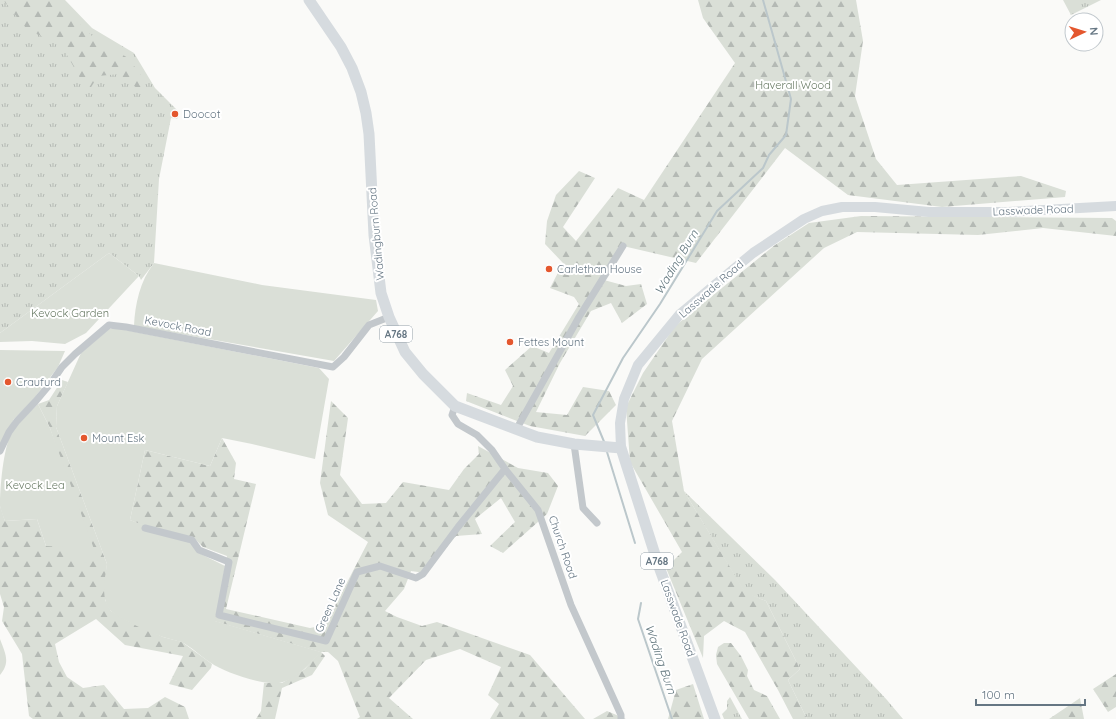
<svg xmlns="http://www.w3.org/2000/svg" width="1116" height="719" viewBox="0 0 1116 719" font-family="Quicksand,sans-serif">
	<defs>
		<pattern id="grass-tufts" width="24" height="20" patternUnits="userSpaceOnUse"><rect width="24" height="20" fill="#dadfd7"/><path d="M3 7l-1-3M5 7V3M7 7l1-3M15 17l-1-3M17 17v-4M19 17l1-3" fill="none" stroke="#b4b9b4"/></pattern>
		<pattern id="forest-firs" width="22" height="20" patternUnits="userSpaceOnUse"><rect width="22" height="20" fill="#dadfd7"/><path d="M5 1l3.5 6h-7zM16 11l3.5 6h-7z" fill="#b4b9b4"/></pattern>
	</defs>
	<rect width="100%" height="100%" fill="#fafaf8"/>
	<!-- grass -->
	<path fill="url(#grass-tufts)" d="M0,0h65l27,28 42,25 21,35 22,22 2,5 -2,4 -6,-1 -12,61 -5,84 -13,17 -2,-4 -30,-23 -109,80z
		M1063,0h38l-30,15z
		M684,491l91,89 112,120 16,19h-96l-19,-39 12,-11 -34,-68 -21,-8z
		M730,697l12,22h-18l-2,-5 5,-5v-8z"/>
	<!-- forest -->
	<path fill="url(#forest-firs)" d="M3,0h54l35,36 36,22 19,25 -9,6 -19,-15 -21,2 -10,16 -25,-44 -37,-20z
		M698,0h158l7,41 -8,55 21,63 21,26 124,-9 45,15 -1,6 -123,10 -94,-12 -63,-47 -89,115 -73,-17 -19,34 22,6 15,-2 6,20 -25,19 -11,-20 -20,8 -31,52 -24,49 31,3 16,-28 26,4 7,14 -31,31 -55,-10 -64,-25 1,-8 34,12 12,-19 -8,-16 27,-24 17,7 30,-49 -5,-7 -24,-9 13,-25 -18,-19 2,-23 9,-26 23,-24 16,7 -32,49 13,14 42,-53 26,12 91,-137 -32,-45z
		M861,216l251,2 4,3v15l-73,-8 -65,7 -121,-3 -33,16 -122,111 -30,62 12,70 61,101 21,9 34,68 -12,11 19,39h-14l-15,-29 -33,-58 -21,-11 -20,15 -1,22 -37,-90 16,-16 -52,-90 -4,-55 17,-34 32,-47 100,-81 34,-22z
		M0,283l8,10 -8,12z
		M62,380l6,2 -11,24 -1,21 51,137 -2,20v16l6,11 17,10 35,16 19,5 30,22 -1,4 -19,22 -23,-6 14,-28 -58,-11 -29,-26 -41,25 4,18 8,15 16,11 21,-3 20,24 24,-1 17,-11 20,10 4,12h-156l-4,-3 -7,-62 -20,-33 2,-14 -4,-13v-88l5,15 32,-2 9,27 12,-93 -8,-25 -12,-24 11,-4z
		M331,401l17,17 -8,57 22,29 24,-1 17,-21 46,8 15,-21 15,-15 -1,-8 40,22 30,5 10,13 -11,28 -44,39 -13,-7 25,-24 -14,-24 -26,21 7,15 -26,2 -31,37 -14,-2 -7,18 -19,22 12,6 25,9 15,-4 93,33 55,64h-95l9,-15 -11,-9 13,-28 -41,-18 -34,11 -37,38 24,21h-56l3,-2 -22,-56 -10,-9h-7l4,4 -13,19 -30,13 -7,31h-19l5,-8 3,-28h18l23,-14 15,-17 -106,-31 13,-65 -24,-9 -10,-10 -49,-11 -14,-6 15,-70 65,16 12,-28 14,25 -2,16 22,5 -30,125 84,19 15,-3 43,-83 -40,-27 -8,-32z
		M724,643h7l10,13 7,14 -1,6 7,14 13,6 13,23h-31l-32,-55 -1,-9 2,-8z
		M1116,674v33l-8,5 -15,-23z
		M693,684l11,35h-36l8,-29z
		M1080,698l4,21h-35z
		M607,711l19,8h-33z"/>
	<!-- green -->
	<path fill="#dadfd7" d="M109,253l30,23 -53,57 -21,11 -33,-3 -32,1v-9z
		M154,263l108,22 114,15 2,11 -44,50 -200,-35c1,-22 6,-45 20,-63z
		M109,329h11l199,39 10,11 -14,80 -63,-15 -30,-6 -12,28 -65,-16 -15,70 61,23 8,10 26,13 -10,55 106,31c-11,12 -23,25 -38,30 -15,6 -59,-10 -72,-19 -10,-6 -20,-17 -30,-21 -6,-2 -12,-3 -18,-5 -10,-3 -45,-19 -52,-26 -11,-11 -6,-33 -4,-47l-51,-137 1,-21 24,-53z
		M0,350l65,1 -7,16 -26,34 -18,18 -14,26z
		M38,404l12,24 48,132 -24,5 -11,-18 -17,-1 -9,-27 -32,2c-2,-5 -4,-10 -5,-15 0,-18 3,-58 12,-74 7,-10 17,-19 26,-28z
		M0,639c5,14 11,23 0,36z"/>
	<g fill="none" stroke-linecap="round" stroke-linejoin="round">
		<!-- stream -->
		<path stroke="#bbc7cb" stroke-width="2" d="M605,444l-12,-29 30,-57 37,-54 57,-93 46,-43 6,-13 17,-20 5,-36 -28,-99
			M607,452l28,91
			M641,603l-3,16 34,100"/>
		<!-- street -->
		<path stroke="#c3c8cc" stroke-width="7" d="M455,406l-3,9 6,9 19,11 15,15 13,19 33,41 33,95 50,110v4
			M516,430l63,-113 44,-71
			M574,444l9,64 14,15
			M0,451l9,-19 8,-11 18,-19 16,-19 11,-16 13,-13 34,-29 17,2 207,40 11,-10 25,-32 20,-8
			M145,528l47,12 7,10 30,12 -10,53 107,26 31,-69 23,-6 36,12 7,-4 35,-47 47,-58"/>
		<!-- secondary -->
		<path stroke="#d6dbdf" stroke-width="10" d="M621,448l-1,-25 4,-24 14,-34 42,-51 73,-61 51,-34 18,-8 20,-4h33l54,5h79l108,-6"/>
		<!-- primary -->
		<path stroke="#d6dbdf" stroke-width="11" d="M309,0l32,47 11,21 9,24 5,21 3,21 5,101 7,58 8,24 16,35 18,22 32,32 82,31 37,7 47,4 37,116 57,155"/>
	</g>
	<!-- markers -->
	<g fill="#e4572e" stroke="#fff" stroke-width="1.5">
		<circle cx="175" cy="114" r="4"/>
		<circle cx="549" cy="269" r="4"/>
		<circle cx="510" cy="342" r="4"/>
		<circle cx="8" cy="382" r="4"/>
		<circle cx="84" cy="438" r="4"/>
	</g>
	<g text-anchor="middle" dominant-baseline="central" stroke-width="4" stroke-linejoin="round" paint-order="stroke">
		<!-- shield labels -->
		<g fill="#fff" stroke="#939fa8" stroke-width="1">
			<rect x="380" y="326" width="32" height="16" rx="3"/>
			<rect x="641" y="553" width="32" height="16" rx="3"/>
		</g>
		<g font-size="10" font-weight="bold" fill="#657683">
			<text x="396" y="334">A768</text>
			<text x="657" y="561">A768</text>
		</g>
		<!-- park labels -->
		<g font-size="11" fill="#687a64" stroke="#fff">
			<text x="793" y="85">Haverall Wood</text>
			<text x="70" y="313">Kevock Garden</text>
			<text x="35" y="485">Kevock Lea</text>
		</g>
		<!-- poi labels -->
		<g font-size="11" fill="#657683" stroke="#fff" text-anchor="start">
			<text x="183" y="114">Doocot</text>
			<text x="557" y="269">Carlethan House</text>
			<text x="518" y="342">Fettes Mount</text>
			<text x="16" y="382">Craufurd</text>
			<text x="92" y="438">Mount Esk</text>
		</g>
		<!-- street labels -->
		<g font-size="11" fill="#657683" stroke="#fff">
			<text transform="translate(1033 210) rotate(-2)">Lasswade Road</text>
			<text transform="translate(376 234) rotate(-95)">Wadingburn Road</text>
			<text transform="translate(711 289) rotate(-41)">Lasswade Road</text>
			<text transform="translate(178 326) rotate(11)">Kevock Road</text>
			<text transform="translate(563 547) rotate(71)">Church Road</text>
			<text transform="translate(330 605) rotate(-66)">Green Lane</text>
			<text transform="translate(678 618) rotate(70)">Lasswade Road</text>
		</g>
		<!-- water labels -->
		<g font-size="12" font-style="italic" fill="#60757c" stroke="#fff">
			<text transform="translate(676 262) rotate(-59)">Wading Burn</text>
			<text transform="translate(661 659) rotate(71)">Wading Burn</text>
		</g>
	</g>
	<!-- north arrow -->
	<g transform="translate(1084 32) rotate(86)"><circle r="19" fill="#ffffff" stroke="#c1c8cd"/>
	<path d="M0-3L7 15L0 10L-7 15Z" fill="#e4572e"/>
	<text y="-6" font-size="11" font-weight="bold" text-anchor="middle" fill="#657683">N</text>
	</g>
	<!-- scale -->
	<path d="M976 699v6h109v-6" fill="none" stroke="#657683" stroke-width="2"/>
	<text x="982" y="699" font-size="12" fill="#657683" stroke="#ffffff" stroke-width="3" paint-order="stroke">100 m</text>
</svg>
